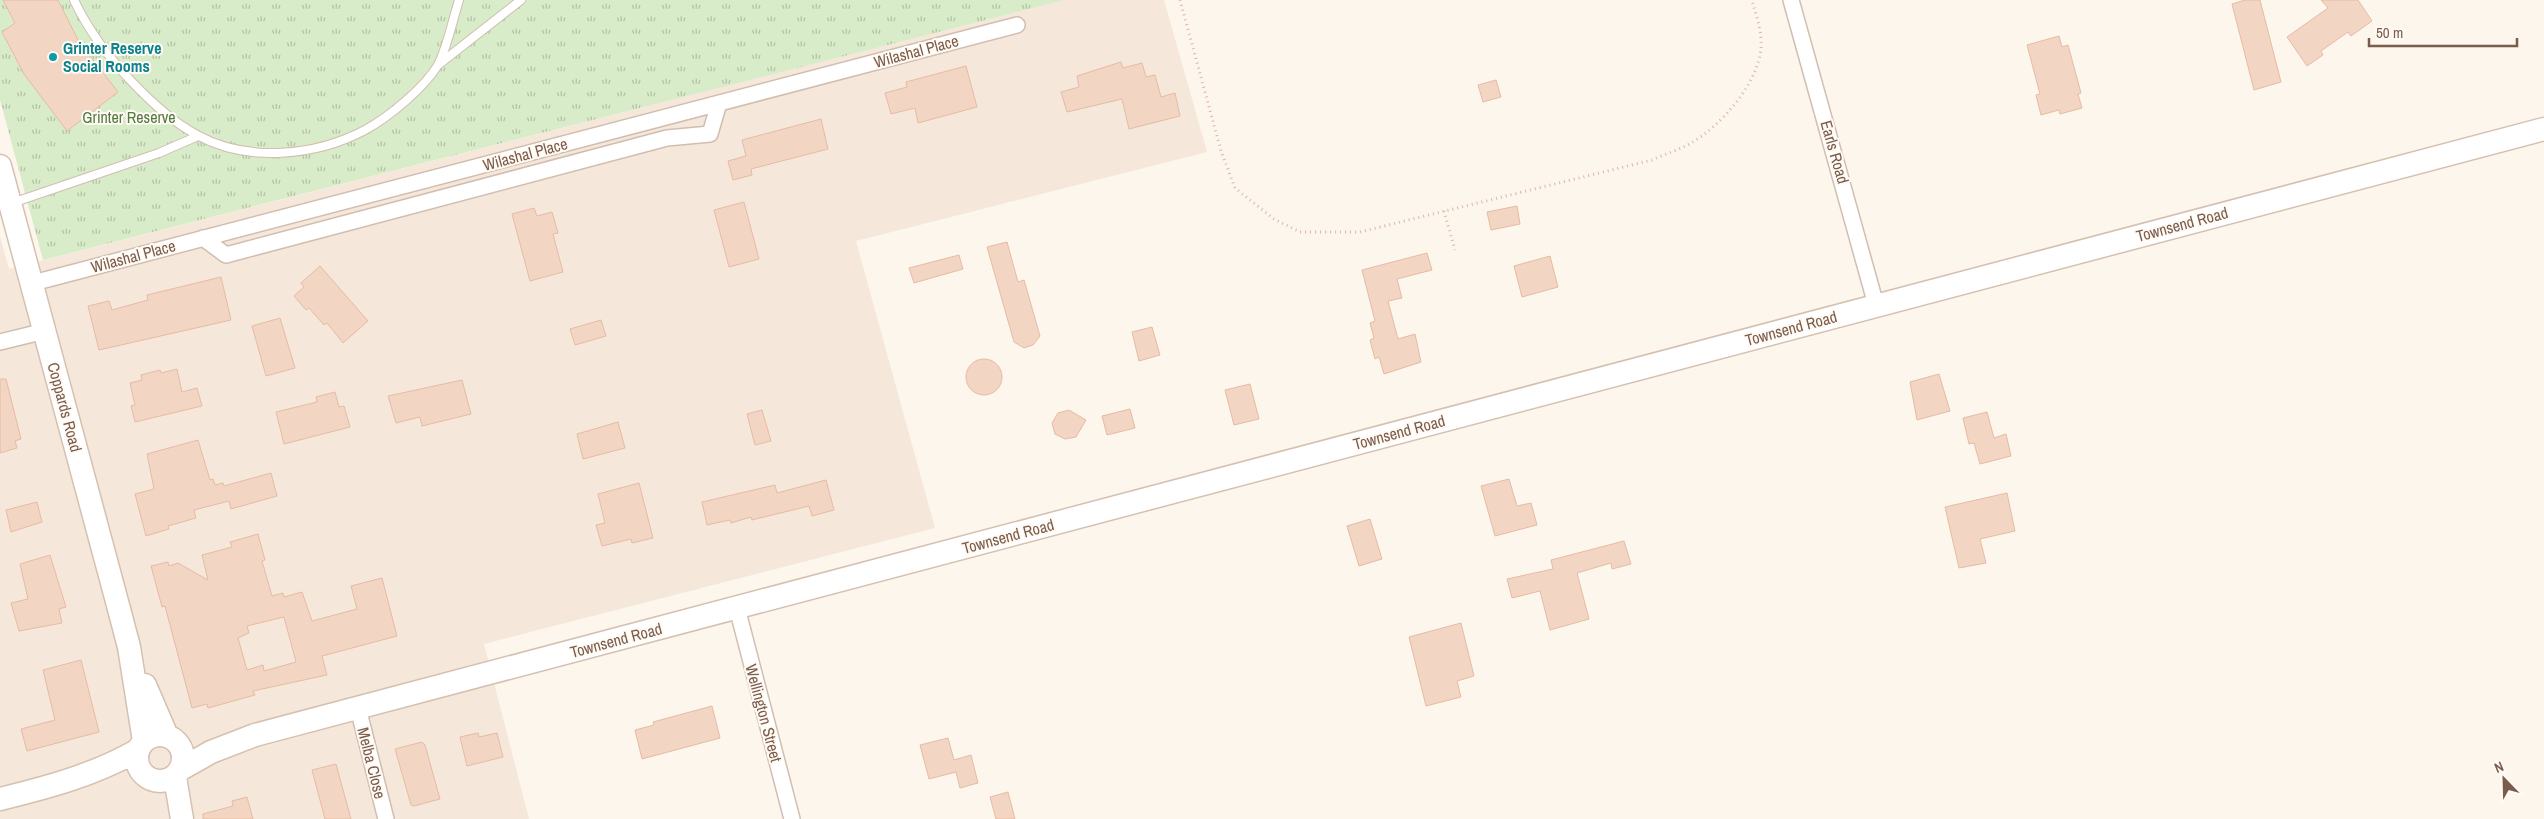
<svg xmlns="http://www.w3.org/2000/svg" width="2544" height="819" viewBox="0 0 2544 819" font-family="'Archivo Narrow',sans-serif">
	<defs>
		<pattern id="park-tufts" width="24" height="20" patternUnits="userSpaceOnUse" patternTransform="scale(1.25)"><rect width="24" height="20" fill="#d8ecc9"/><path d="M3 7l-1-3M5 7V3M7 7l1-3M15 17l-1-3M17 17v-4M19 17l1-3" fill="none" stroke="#b4c2a5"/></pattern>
	</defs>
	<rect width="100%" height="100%" fill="#fdf6ec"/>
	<!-- residential -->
	<path fill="#f5e8da" d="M1063,0h101l43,152 -351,89 79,287 -451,116 45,175h-529v-583l9,33z"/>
	<!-- park -->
	<path fill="url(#park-tufts)" d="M0,0h1064l-1021,260 -43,-160z"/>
	<!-- building -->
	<path fill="#f3d5c3" stroke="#e6bba3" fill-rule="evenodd" d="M3,0h55l21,42 39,50 -51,39 -43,-57 -22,-42 13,-9z
		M2245,0h15l21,82 -27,8 -22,-86z
		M2321,0h37l14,21 -21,15 -3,-4 -27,19 2,4 -16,11 -20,-29 41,-29z
		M2059,36l3,11 6,-2 13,48 -3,1 4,14 -22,6 -1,-4 -18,5 -5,-20 4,-1 -13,-49z
		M1121,62l2,6 19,-5 4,14 9,-2 6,22 14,-4 5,23 -51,13 -7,-30 -55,13 -6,-20 18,-5 -2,-11z
		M966,66l11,41 -59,16 -3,-15 -24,6 -6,-21 22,-6 -1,-5z
		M1496,80l5,17 -18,5 -5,-17z
		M821,119l7,30 -77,20 1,6 -19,5 -5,-19 18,-5 -4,-16z
		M744,202l15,57 -30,8 -15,-57z
		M1517,206l3,18 -29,6 -4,-18z
		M534,208l3,8 15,-4 6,21 -5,1 10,38 -33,9 -18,-67z
		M1007,242l11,40 6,-2 16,56 -7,9 -9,3 -10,-6 -27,-95z
		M1427,253l5,17 -35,9 5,19 -14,3 10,38 17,-5 6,28 -37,12 -5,-17 -4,2 -5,-19 4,-2 -4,-15 5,-2 -13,-51z
		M959,255l4,14 -49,14 -5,-15z
		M1550,256l8,31 -36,10 -8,-31z
		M320,266l48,55 -25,22 -16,-20 -3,2 -15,-17 -3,2 -12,-14 10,-9 -3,-4z
		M221,277l10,43 -132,30 -11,-44 21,-5 3,9 36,-10 -1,-5z
		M280,318l15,50 -29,8 -14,-50z
		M601,320l5,16 -31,9 -5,-16z
		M1152,327l8,28 -21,6 -7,-29z
		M966 377a18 18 0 1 1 36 0a18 18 0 1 1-36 0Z
		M177,369l5,23 15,-4 5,18 -67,16 -4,-16 4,-1 -5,-22 12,-3 -1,-5 19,-5 1,3z
		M1939,374l11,37 -33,9 -7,-38z
		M0,379h6l15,60 -6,2 2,7 -17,5z
		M462,380l9,34 -49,12 -2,-9 -24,6 -8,-27z
		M1250,384l9,35 -25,6 -9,-35z
		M335,392l4,15 5,-1 6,21 -66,17 -8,-32 41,-10 -1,-5z
		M1130,409l5,19 -28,7 -5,-19z
		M762,410l9,31 -16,4 -8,-31z
		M1069,410l17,10 -10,17 -11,2 -10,-5 -3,-11 6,-10z
		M1987,412l7,26 12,-4 5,22 -31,8 -6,-21 -5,1 -6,-26z
		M618,422l7,26 -42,11 -6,-25z
		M198,440l12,40 3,-1 2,6 8,-2 1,3 47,-13 6,23 -46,13 -2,-8 -35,9 2,8 -28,8 1,3 -23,7 -11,-42 19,-5 -7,-35z
		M1509,479l8,27 14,-3 6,22 -42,11 -14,-50z
		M826,480l8,30 -22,6 -3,-10 -57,14 -1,-3 -20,6 -1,-3 -23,5 -5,-23 73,-17 2,8z
		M639,483l14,55 -21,5 -1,-4 -29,7 -6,-21 9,-2 -7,-29z
		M2007,493l8,38 -35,8 6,24 -27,5 -14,-61z
		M37,502l5,20 -31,10 -5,-22z
		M1370,519l12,40 -23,7 -12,-40z
		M258,534l7,26 -3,1 10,35 11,-3 1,4 18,-5 10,29 45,-12 -6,-23 31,-8 15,58 -75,20 5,19 -74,16 2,4 -47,13 -1,-4 -15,4 -27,-102 -3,1 -11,-41 17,-4 1,4 9,-3 30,17 -6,-25 30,-8 -2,-5zM284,617l12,45 -32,9 -1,-6 -16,5 -9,-32 11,-5 -2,-7z
		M1624,541l7,23 -19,5 -1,-6 -34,10 12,46 -39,11 -10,-39 -28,7 -5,-19 46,-10 -2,-9z
		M50,555l16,52 -7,2 3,14 -43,8 -8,-28 17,-4 -8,-35z
		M1461,623l13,53 -17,5 4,16 -35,9 -17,-69z
		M81,660l18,72 -72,19 -6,-22 34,-9 -12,-50z
		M712,706l8,32 -78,21 -7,-29 19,-5 -1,-3z
		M478,733l1,4 18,-4 6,24 -36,9 -7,-29z
		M948,738l6,22 17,-5 7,28 -18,5 -4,-16 -27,7 -9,-34z
		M422,742l3,3 15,54 -26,7 -3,-1 -16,-56z
		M336,764l15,55h-26l-13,-49z
		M1008,792l7,27h-19l-6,-22z
		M247,797l6,22h-50v-5l30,-8 -1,-5z"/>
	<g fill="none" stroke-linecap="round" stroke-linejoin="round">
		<defs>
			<path id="lane" d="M74,0c15,32 35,58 59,83 19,20 40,39 64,52 51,28 119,21 168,-5 24,-13 59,-42 73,-65 9,-17 15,-46 21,-65
				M438,65l83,-65
				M12,203l147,-50 39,-17"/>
			<path id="street" d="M1791,0l85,305
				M203,238l23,17 441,-117 43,-4 9,-31
				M33,283l984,-258
				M0,342l45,-11
				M737,608l55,211
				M358,708l28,111"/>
			<path id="secondary" d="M0,166l119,443 10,38 15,94
				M145,685l22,51
				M137 758a23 23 0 1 1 46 0a23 23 0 1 1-46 0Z
				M181,769l30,-17 44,-17 2289,-606
				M175,777l7,42
				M0,799c49,-12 94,-24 138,-49"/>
		</defs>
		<!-- lane casing -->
		<use href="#lane" stroke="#d1beb0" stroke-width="10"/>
		<!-- street casing -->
		<use href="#street" stroke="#d1beb0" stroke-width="18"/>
		<!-- secondary casing -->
		<use href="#secondary" stroke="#d6c0b0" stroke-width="25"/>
		<!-- path -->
		<path stroke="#d9b8a5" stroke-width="3" stroke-dasharray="1 4" stroke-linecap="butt" d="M1180,0l41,151 14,37 39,31 26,13h60l292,-72c13,-6 27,-10 39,-17 32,-18 74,-67 70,-105 -1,-13 -6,-26 -9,-38
			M1444,211l11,39"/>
		<!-- lane -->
		<use href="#lane" stroke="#fff" stroke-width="8"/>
		<!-- street -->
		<use href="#street" stroke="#fff" stroke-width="15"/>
		<!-- secondary -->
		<use href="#secondary" stroke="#fff" stroke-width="22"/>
	</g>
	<!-- markers -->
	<circle fill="#0f9aa8" stroke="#fffaf3" stroke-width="2" cx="53" cy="57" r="5"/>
	<g text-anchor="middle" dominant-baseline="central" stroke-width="4" stroke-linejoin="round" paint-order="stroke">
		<!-- culture labels -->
		<g font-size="16" font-weight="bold" fill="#0d838f" stroke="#fffaf3" text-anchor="start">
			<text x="63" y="48">Grinter Reserve<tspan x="63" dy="18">Social Rooms</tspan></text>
		</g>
		<!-- street labels -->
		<g font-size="16" fill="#7a5c4d" stroke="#fffaf3">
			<text transform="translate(916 51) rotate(-15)">Wilashal Place</text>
			<text transform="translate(1835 152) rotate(74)">Earls Road</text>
			<text transform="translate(525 154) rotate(-15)">Wilashal Place</text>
			<text transform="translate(2182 224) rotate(-15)">Townsend Road</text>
			<text transform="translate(133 256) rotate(-15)">Wilashal Place</text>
			<text transform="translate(1791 328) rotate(-15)">Townsend Road</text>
			<text transform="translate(65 407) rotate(75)">Coppards Road</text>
			<text transform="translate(1399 432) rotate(-15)">Townsend Road</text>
			<text transform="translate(1008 536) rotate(-15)">Townsend Road</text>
			<text transform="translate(616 640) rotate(-15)">Townsend Road</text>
			<text transform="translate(764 713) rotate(75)">Wellington Street</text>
			<text transform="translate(372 763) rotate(76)">Melba Close</text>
		</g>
		<!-- park labels -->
		<g font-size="16" fill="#537a41" stroke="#fffaf3">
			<text x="129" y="117">Grinter Reserve</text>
		</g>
	</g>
	<!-- north arrow -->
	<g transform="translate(2504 779) rotate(337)" stroke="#fffaf3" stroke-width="4" paint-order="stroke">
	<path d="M0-4L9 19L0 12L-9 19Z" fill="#7a5c4d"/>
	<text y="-8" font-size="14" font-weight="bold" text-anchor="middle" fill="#7a5c4d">N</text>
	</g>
	<!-- scale -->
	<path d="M2369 38v8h148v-8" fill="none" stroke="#7a5c4d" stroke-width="2.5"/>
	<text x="2376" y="38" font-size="15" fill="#7a5c4d" stroke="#fffaf3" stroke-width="4" paint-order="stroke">50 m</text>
</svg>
